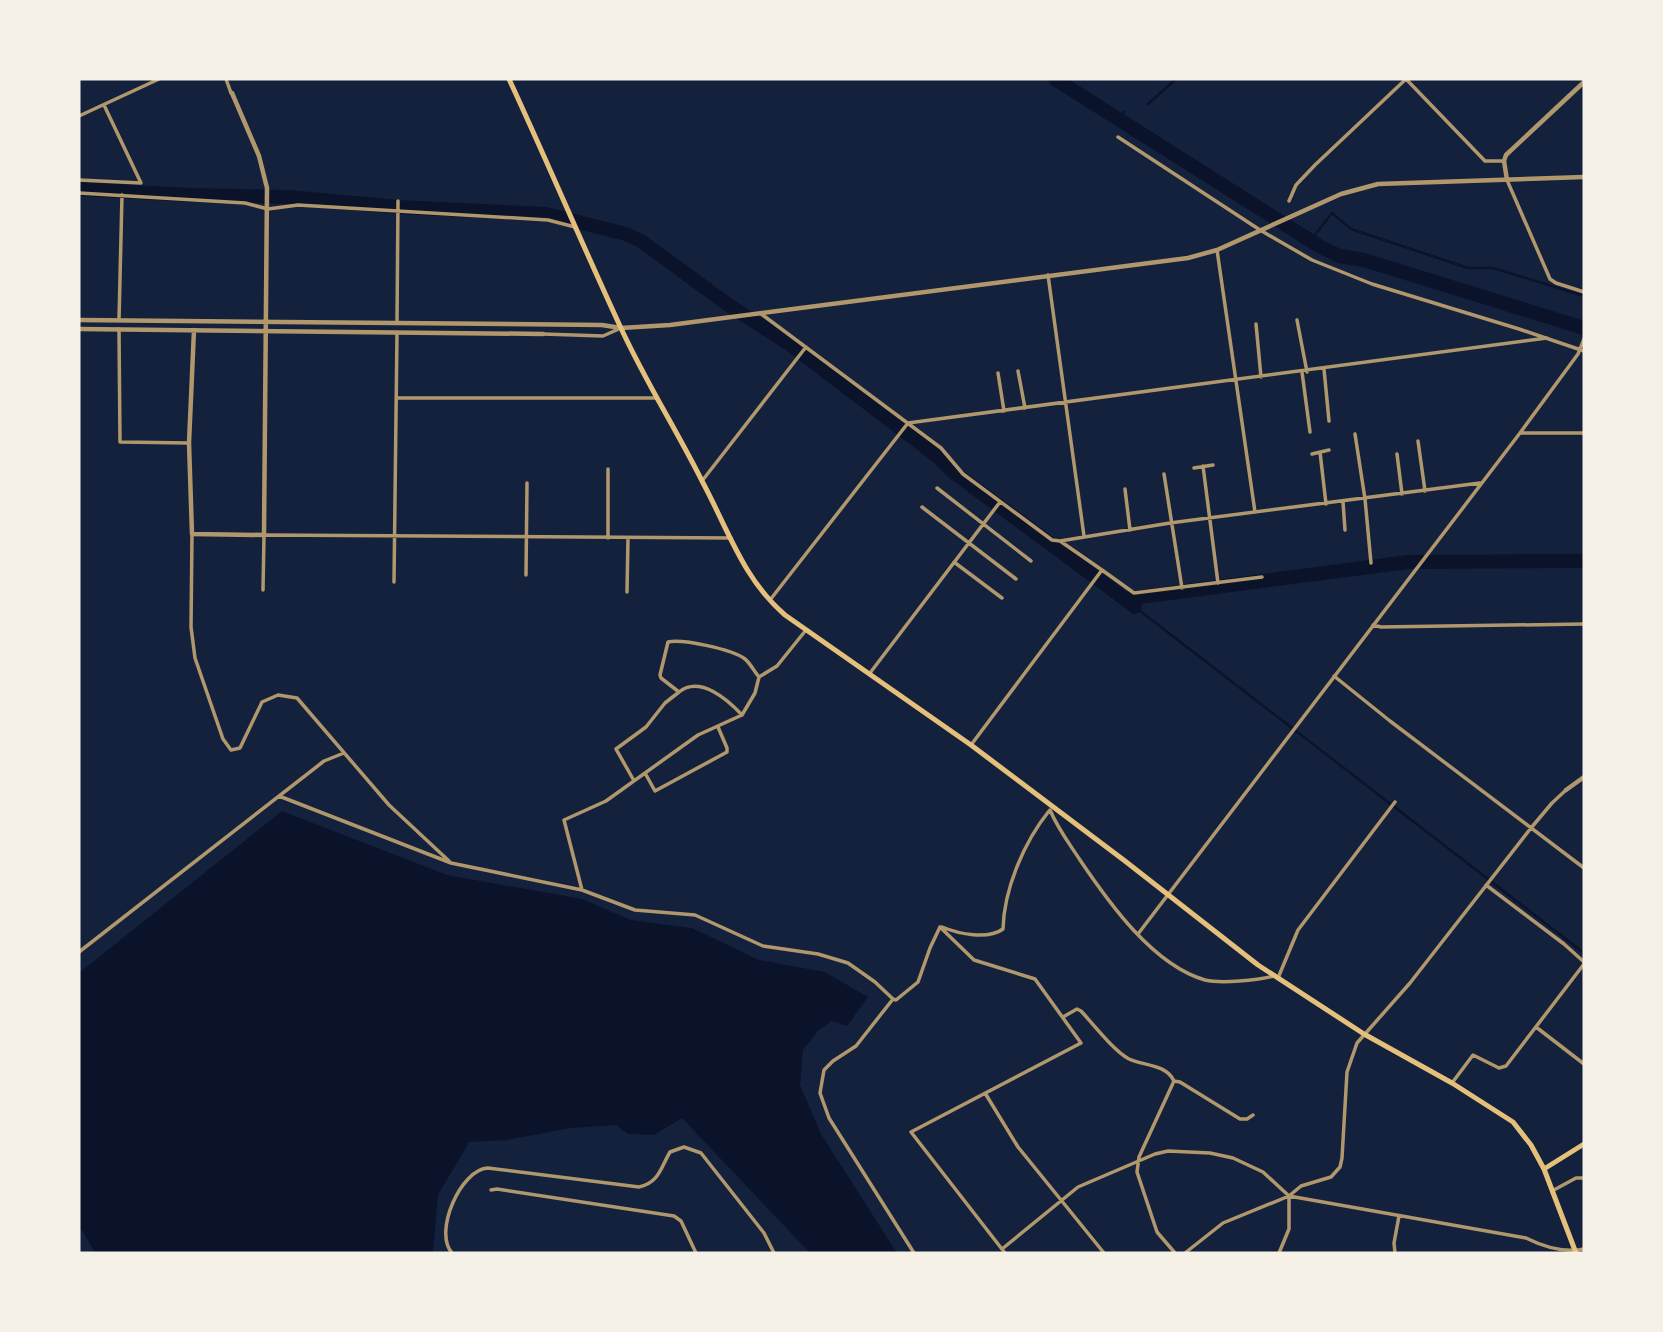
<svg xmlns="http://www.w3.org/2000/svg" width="1663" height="1332" viewBox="0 0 1663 1332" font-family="Poppins,sans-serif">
	<rect width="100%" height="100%" fill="#14213d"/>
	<!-- water -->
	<path fill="#0b132b" d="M282,811l165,64 135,24 49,21 61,8 67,32 66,12 43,25 -21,29 -15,-5 -14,10 -15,19 -3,35 21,49 76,119h-87l-128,-135 -28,17 -26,-1 -12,-9 -45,3 -64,12 -38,2 -31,53 -5,58h-338l-13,-23h-3v-257z"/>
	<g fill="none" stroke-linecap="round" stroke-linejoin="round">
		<!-- stream -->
		<path stroke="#0b132b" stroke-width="2.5" d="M1148,104l28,-25
			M1120,119l4,-7
			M1311,240l21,-27 19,16 117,39h25l91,28
			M1135,607l449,346"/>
		<!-- river -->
		<path stroke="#0b132b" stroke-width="14" d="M1055,79l264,167 20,10 25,4 220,68
			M79,189l111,6 99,2 109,10 148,7 80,20 15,7 89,65 58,37 150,114 15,15 172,127
			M1135,607l-10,-8 283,-37 176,-1"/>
		<!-- minor -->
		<path stroke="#b1986c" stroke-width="3.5" d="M226,79l5,14
			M1406,79l79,82h19
			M79,116l80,-37
			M1118,137l142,93 52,30 60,24 147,45 65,22
			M79,180l62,3 -37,-78
			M1507,180l43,99 6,4 28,9
			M79,193l166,10 23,6 30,-4 250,15 27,7
			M1289,201l7,-16 19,-20 91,-86
			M1217,250l38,262
			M1048,275l36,261
			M760,313l181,135 22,26 89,66 8,1
			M119,320l3,-125
			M1297,320l10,52
			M397,322l1,-121
			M1256,324l5,53
			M119,329l1,113 69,1
			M543,334l60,2 18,-8
			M1324,369l5,52
			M1018,371l7,37
			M1302,372l8,60
			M998,373l6,38
			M396,398h260
			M1520,433h64
			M1355,434l10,65 6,64
			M1418,441l7,50
			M1320,452l6,52
			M1312,454l17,-4
			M1397,454l5,40
			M1203,466l15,117
			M1194,468l19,-3
			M1164,474l18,114
			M702,481l104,-134
			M937,488l94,73
			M1125,489l5,41
			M1343,502l2,28
			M922,507l94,72
			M192,534l-1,93 4,31 28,81 8,11 9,-2 22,-46 16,-7 19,3 92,107 60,56
			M608,538v-69
			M954,562l48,36
			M1102,570l32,23 128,-16
			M526,575l1,-92
			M394,582l3,-249
			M263,590l1,-55 467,3
			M627,592l1,-54
			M770,600l138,-177 639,-85
			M1373,625l8,2 203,-3
			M870,673l130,-171
			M1334,676l56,45 194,147
			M742,715c-14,-15 -42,-40 -63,-23l-18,-14 -1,-3 8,-33c15,-3 64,7 77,17 5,4 9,12 14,18
			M971,745l131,-175 -42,-29 110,-18 310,-40
			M645,773l10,18 72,-39v-4l-9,-21
			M633,779l-17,-30 30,-22 19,-24 14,-11
			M279,796l172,67 131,27 53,20 60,5 68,31 55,8 30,9 27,19 18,17
			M1050,810c8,19 19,33 30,50 29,43 73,105 125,120 17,4 52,0 69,-4
			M1486,885l78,59 20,18
			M582,890l-18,-70 42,-19 92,-66 44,-20 13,-22 4,-16 18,-11 29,-36
			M940,927l34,33 61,19 46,64 -170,89 94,121
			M942,927c17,7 46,13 61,2 1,-40 21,-87 46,-118
			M1138,934l382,-501 58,-79 6,-15
			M79,952l245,-191 20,-8
			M1278,978l20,-48 97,-128
			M1063,1017l14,-8 4,2c13,14 32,39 48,48 15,7 37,5 45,22l-35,76 -2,15 20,60 18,21
			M1536,1027l48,37
			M1174,1081l6,1 60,37h7l6,-4
			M1452,1083l21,-28 26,13 7,-2 78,-102
			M985,1093l33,54 86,106
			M491,1190l6,-1 177,27 7,5 15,32
			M1552,1191l24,-13h8
			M1002,1249l76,-62 77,-33 13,-3 42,2 23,5 30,14 26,24 237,42c18,9 38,15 58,11
			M452,1253c-19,-21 9,-84 36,-85l151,19c20,-4 22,-20 31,-35l14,-5 17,6 63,80 10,20
			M914,1253l-85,-135 -9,-25 4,-23 9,-9 23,-15 37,-47 3,1 22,-18 12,-34 10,-21
			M1185,1253l38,-30 66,-27 12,-10 30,-9 9,-10 2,-9 5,-86 10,-29 53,-60 121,-155 21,-25 14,-13
			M1279,1253l10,-24v-33
			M1395,1253l-1,-10 5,-27"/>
		<!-- tertiary -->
		<path stroke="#b1986c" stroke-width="4.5" d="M1507,180l-3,-19 2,-6 78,-73
			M79,320l523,5 19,3 49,-3 518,-67 29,-8 124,-56 37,-10 206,-7
			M79,329l464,5
			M194,330l-5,113 3,91 72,1 3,-347 -8,-32 -27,-63
			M1566,790l18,-13"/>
		<!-- secondary -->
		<path stroke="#e5c07b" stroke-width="5" d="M509,79c38,82 73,165 111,247 24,53 56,103 82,155 26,48 41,98 83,134l186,130 154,116 133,104 106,69 88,49 61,39 18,23 13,24 32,84
			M1544,1169l40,-25"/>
	</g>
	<!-- border -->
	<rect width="1663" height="1332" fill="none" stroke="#f6f1e7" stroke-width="161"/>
</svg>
